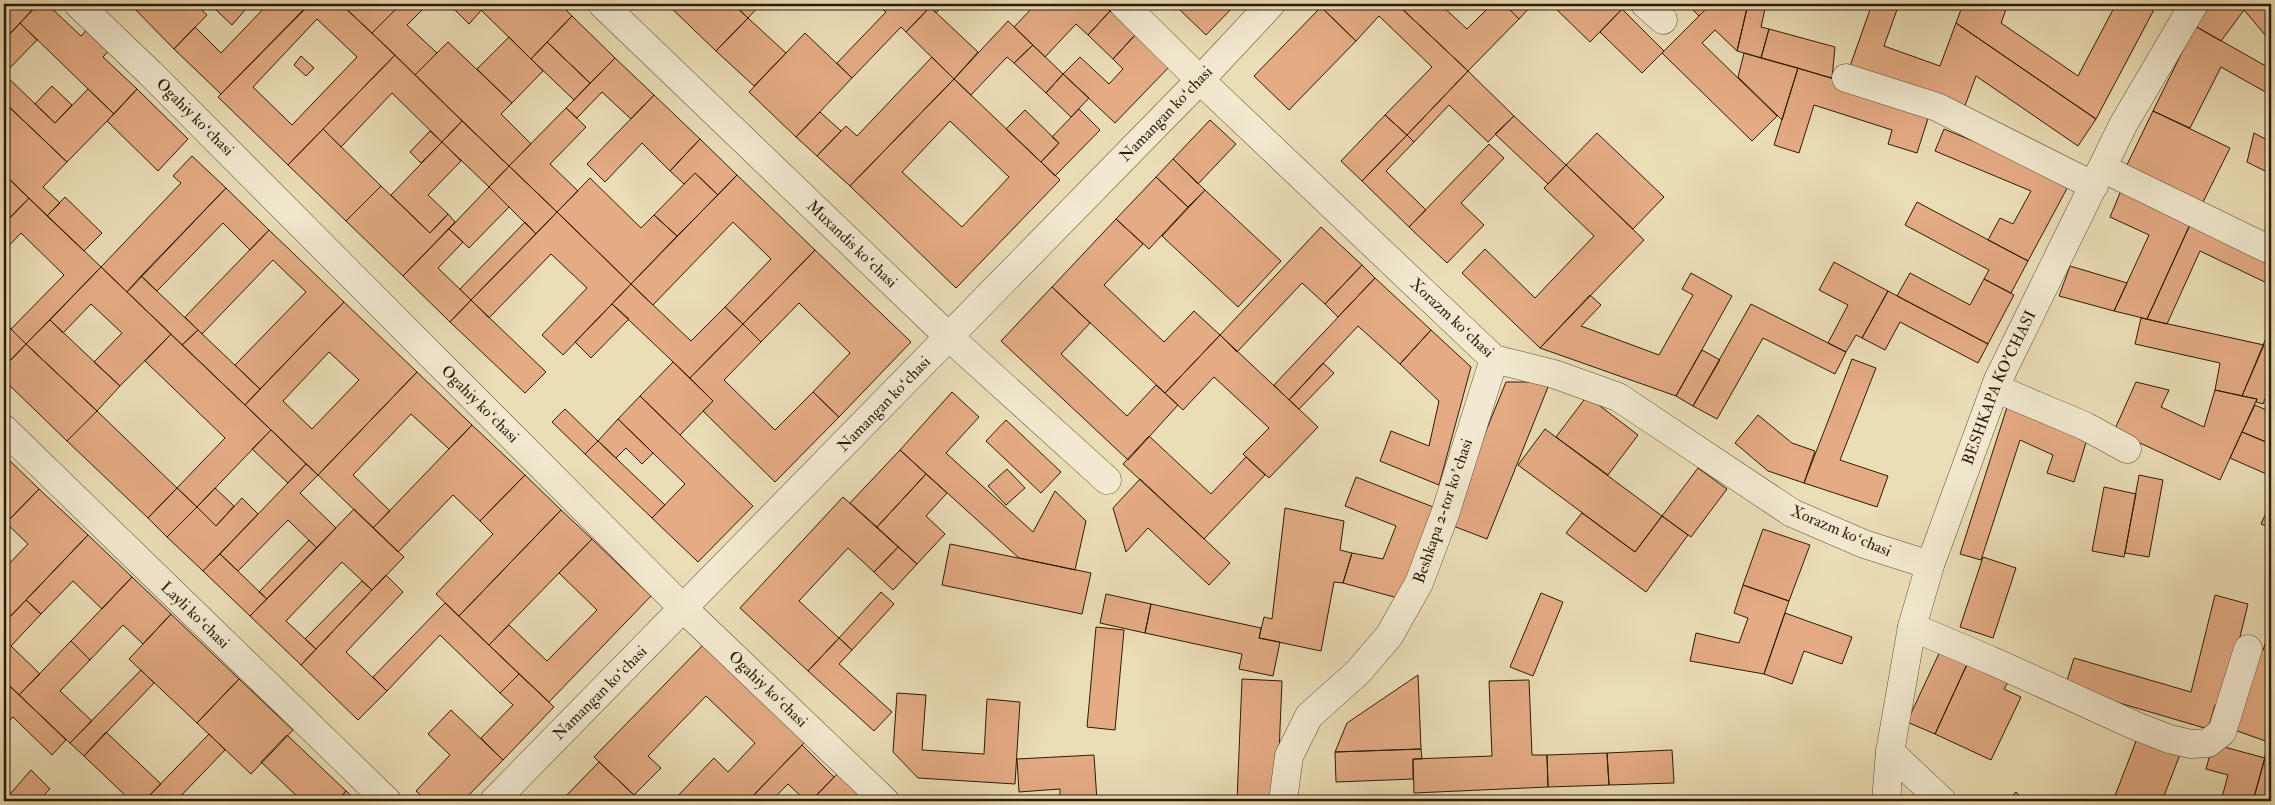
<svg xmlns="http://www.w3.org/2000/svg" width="2275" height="805" viewBox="0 0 2275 805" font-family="'IM FELL Double Pica',serif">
	<rect width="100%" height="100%" fill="#ebddb6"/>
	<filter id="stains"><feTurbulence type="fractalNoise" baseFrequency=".004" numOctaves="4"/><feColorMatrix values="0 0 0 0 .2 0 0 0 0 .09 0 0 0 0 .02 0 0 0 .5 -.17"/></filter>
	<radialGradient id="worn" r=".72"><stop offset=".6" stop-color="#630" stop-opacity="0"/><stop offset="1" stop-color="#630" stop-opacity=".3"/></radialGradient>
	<!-- building -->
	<path fill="#e4ab84" stroke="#2d1b08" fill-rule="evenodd" d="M4,4h34l-30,32 -4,-4z
		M38,4h9l34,32 9,-10 22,21 -9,10 34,32 -23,25 -94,-91z
		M130,4h65l12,11 -33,34z
		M216,4h21l8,6 -13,15 -19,-18z
		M268,4h30l6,5 -83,85 -47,-45 21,-22 26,26z
		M310,4h31l54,51 -107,110 -70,-68zM317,19l40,38 -65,68 -39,-38z
		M341,4h60l-29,29z
		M401,4h27l-21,21 30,28 -22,22 -43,-42z
		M449,4h35l2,1 -17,19z
		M488,4h72l12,12 -41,43 -50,-49z
		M667,4h66l15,14 -32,33z
		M733,4h28l-13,14z
		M876,4h51l3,3 -24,25 -5,-5 -49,51 -15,-15 49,-51z
		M927,4h18l-9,9z
		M1036,4h66l8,7 -22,24 -12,-11 -31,33 -31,-30z
		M1184,4h52l-30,31 -27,-26z
		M1325,4h72l71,67 -61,64 -22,-20 47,-48 -53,-51 -23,25 -35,-34z
		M1397,4h43l27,25 25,-25h12l15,15 -51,52z
		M1504,4h29l-14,15z
		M1559,4h57l6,5 -32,33 -35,-34z
		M1687,4h24l-12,12z
		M1711,4h37l-11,47 -22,-21 -13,13 75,73 -25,25 -90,-88z
		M1748,4h18l-5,23 8,2 -8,29 -24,-7z
		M1872,4h27l-15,42 56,20 16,-43 140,96 -18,27 -102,-70 -13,35 -114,-42z
		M1963,4h45l-7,19 77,53 38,-72h41l-61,115 -140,-96z
		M2211,4h55l5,5v33l-27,-32 -23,31 -26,-15z
		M930,7l48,45 -24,27 -48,-47z
		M1321,7l35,34 -67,69 -35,-34z
		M1622,9l42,42 -22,22 -42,-41z
		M1110,11l25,24 -22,24 -25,-24z
		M572,16l43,42 -25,25 -43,-41z
		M748,18l38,35 -32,33 -38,-35z
		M1008,21l25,24 -19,18 -7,-6 -36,38 -17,-16z
		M20,23l17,17 -33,34v-34z
		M2195,26l76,43v22l-2,3 -48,-27 -31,61 -37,-17z
		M1769,29l66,18 -3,31 -71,-20z
		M805,33l47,45 -56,59 -47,-45z
		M1135,35l34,32 -54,56 -52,-49 17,-17 29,27 14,-15 -10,-10z
		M509,37l34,34 -31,32 -35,-34z
		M448,42l64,61 -11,11 30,30 -22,22 -94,-91z
		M547,42l43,41 -16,17 -43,-41z
		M1033,45l30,29 -17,19 -32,-30z
		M1744,53l54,15 -16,52 -44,-43z
		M395,55l67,66 -20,21 -50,-49 -51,54 -18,-18z
		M301,56l13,12 -8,8 -12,-11z
		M932,57l22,22 -104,107 -33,-30 29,-30 11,10z
		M615,58l39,37 -23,24 -29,-27 -25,26 -11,-10z
		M1798,68l133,41 -14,44 -29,-9 4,-14 -78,-25 -15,48 -25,-8z
		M1468,71l46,45 -26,26 -39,-37 -35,37 -7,-7z
		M4,74l51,49 33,-34 26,25 -47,48 -63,-60z
		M1063,74l26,24 -18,19 -25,-24z
		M954,79l106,101 -104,108 -106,-102zM950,121l59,56 -47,50 -60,-55z
		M52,86l20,19 -17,18 -20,-19z
		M137,89l51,50 -30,32 -51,-50z
		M654,95l46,44 -30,32 -28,-28 -37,39 -18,-18z
		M4,102l63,60 -24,25 17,16 -13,13 -43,-42z
		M566,108l20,19 -36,37 28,27 -21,21 -48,-46z
		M1079,109l21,21 -45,46 -14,-14 18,-19 -7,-6z
		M1025,110l34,33 -18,19 -35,-33z
		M2153,111l77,37 -30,60 -76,-37z
		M820,112l21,19 -24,25 -21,-19z
		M1385,115l22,20 -45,46 -21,-20z
		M1514,116l52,49 -18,19 -53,-50z
		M1210,120l26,24 -38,40 -25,-25z
		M462,121l47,45 -20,21 -47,-45z
		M323,129l58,57 -35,35 -58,-56z
		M1944,129l127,52 -43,80 -40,-21 12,-22 13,6 18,-33 -96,-40z
		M430,131l12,11 -21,21 -11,-11z
		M1597,133l67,64 -31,32 -67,-64z
		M2254,133l17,9v32l-24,-12z
		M1407,135l7,7 -28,29 40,39 -17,17 -47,-46z
		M700,139l37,36 -19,20 -23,-22 -11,11 -14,-13z
		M442,142l19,19 -33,34 20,19 -18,19 -39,-38z
		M1489,144l15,14 -43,45 23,22 -37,38 -38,-36z
		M192,156l34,32 -99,104 -26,-25 80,-84 -8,-7z
		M1173,159l32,31 -17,17 -32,-30z
		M1566,165l78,75 -104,108 -78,-75 23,-24 50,49 59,-62 -50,-48z
		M509,166l48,46 -21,22 -47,-47z
		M695,173l23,22 -41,41 -23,-21z
		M4,174l25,24 -25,26z
		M737,175l78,75 -72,74 -18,-17 46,-48 -38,-37 -80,83 -22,-21z
		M1156,177l32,30 -39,42 -33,-30z
		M590,178l51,50 13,-13 23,21 -46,48 -74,-72z
		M381,186l49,47 18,-19 7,8 -52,54 -57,-55z
		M2123,186l70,32 -46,101 -33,-8 35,-76 -39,-18z
		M489,187l20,20 -40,41 -20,-19z
		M226,188l43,42 -19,20 -27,-27 -66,68 -16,-15z
		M1205,190l76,71 -43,46 -76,-71z
		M65,197l37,36 -18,18 -37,-35z
		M29,198l72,69 -75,77 -15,-15 53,-54 -43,-42 -17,18v-27z
		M1917,202l111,59 -17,32 -27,-14 5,-9 -84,-45z
		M557,212l74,72 -68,71 -21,-20 45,-47 -36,-34 -62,64 -18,-18z
		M2193,218l78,38v29l-71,-34 -33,73 -20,-5z
		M1116,219l27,25 -39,41 60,57 30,-31 26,24 -55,58 -113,-106z
		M525,222l11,12 -65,66 -11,-11z
		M1321,227l41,38 -37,39 -23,-21 -65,69 -17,-17z
		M449,229l14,13 -25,26 33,32 -21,22 -47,-46z
		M269,230l75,72 -84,87 -25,-24 71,-73 -33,-32 -71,74 -17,-17z
		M815,250l96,92 -72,75 -26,-25 37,-39 -51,-50 -38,39 -18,-18z
		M1834,262l54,29 -26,47 -6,-3 -10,17 -18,-9 20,-38 -29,-15z
		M1362,265l13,13 -37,39 -13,-13z
		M2070,266l57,17 -13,28 -55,-15z
		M101,267l70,67 -51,52 -26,-24 28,-29 -31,-29 -28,29 -13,-13z
		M1691,273l41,23 -56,100 -136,-48 50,-53 11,10 -20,21 78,29 34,-60 -11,-6z
		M1910,273l60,32 14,-26 30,16 -26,49 -91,-48z
		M141,276l57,54 -16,15 -55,-53z
		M1375,278l56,52 -31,34 -42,-38 -69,74 -15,-15z
		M631,284l60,57 34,-34 18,17 -53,54 -78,-74z
		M1052,287l38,36 -29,31 66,62 29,-31 22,20 -50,55 -127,-119z
		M1888,291l100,53 -10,19 -78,-41 -15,28 -23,-12z
		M471,300l75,72 -21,21 -75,-71z
		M344,302l73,70 -99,103 -73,-70zM329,352l30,28 -47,49 -29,-28z
		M612,304l17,15 -38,39 -16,-16z
		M1751,304l95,48 -11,22 -72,-36 -46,81 -24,-13z
		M2141,318l123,27 -22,51 -27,-6 5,-27 -85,-19z
		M50,320l70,66 -23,25 -71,-67z
		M4,322l22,22 -22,23z
		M743,324l18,18 -37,38 51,50 38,-38 26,25 -64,65 -72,-71 10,-10 -23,-23z
		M2271,326v57l-8,21 -7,-2 1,-3 -15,-3z
		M198,330l62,59 -15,16 -63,-60z
		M1431,330l40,37 -32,118 -59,-24 11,-30 38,15 10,-45 -39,-37z
		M171,334l100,96 -74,77 -20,-19 48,-50 -80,-77z
		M1220,335l98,92 -49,51 -26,-24 26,-26 -55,-51 -31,33 -18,-17z
		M26,344l71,67 -30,30 -63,-61v-13z
		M1702,350l18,10 -27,46 -17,-10z
		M1852,359l24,9 -36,92 48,16 -11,31 -73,-24z
		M673,362l40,39 -33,34 -40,-39z
		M1323,363l11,10 -35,36 -10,-9z
		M417,372l55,53 -23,24 -38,-35 -58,61 37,36 -17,17 -55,-53z
		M1506,382h44l-63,157 -39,-15z
		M2136,382l33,8 -8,17 43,20 11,-37 42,9 -37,81 -106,-49z
		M952,392l27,25 -33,36 87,79 22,-41 31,30 -11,49 -56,-12 -119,-108z
		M640,396l113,110 -55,56 -46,-44 33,-34 -67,-65z
		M1587,396l51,39 -30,40 -52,-38z
		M2009,401l79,35 -14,46 -27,-9 6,-18 -33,-15 -39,120 -21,-6z
		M2255,405l16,7v32l-29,-12z
		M565,409l33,32 -13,13 -33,-32z
		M97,411l80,77 -29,30 -81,-77z
		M1758,415l34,28 23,8 -11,32 -36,-12 -33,-28z
		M618,419l35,34 -11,11 -16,-16 -10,10 -18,-17z
		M1006,420l55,52 -20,21 -55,-52z
		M472,425l53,50 -45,46 -27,-26 -55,57 -25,-24z
		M1545,429l117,87 -27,36 -117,-87z
		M271,430l35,34 -18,19 -36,-34z
		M2242,432l29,12v32l-41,-18z
		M1149,436l62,58 35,-37 19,18 -61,64 -81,-75z
		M598,441l67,64 -13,13 -67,-64z
		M900,450l26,24 -49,53 -27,-24z
		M4,455l35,34 -29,30 -6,-7z
		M306,464l12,11 -18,18 36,35 -19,20 -29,-28 -50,51 -18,-17z
		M1698,468l29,21 -36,48 -29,-21z
		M1007,469l18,19 -19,17 -18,-19z
		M926,474l21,19 -21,23 19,18 -28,30 -40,-37z
		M525,475l36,35 -102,106 -23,-22 57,-60 -13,-13z
		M2139,475l24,5 -14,77 -24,-4z
		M1356,477l85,33 -36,90 -62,-17 9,-30 31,6 13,-33 -51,-20z
		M1140,479l90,84 -21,22 -61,-57 -22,24 -13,-44z
		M2104,487l32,7 -12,63 -32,-6z
		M177,488l20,19 -30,30 -19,-19z
		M215,488l19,18 -18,20 -19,-19z
		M39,489l49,46 -84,88v-54l24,-25 -22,-21z
		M843,497l55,50 -24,25 -26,-24 -49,53 40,37 -31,33 -68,-63z
		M242,498l16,16 -55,57 -36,-34 30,-30 19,19z
		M2271,502v26l-10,-4z
		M1285,508l59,13 -4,29 12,3 -9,30 -9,-1 -13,69 -62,-13 5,-21 8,2z
		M354,509l50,48 -32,33 -30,-28 -56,59 30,28 -15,16 -51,-49z
		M561,510l31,29 -103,106 -30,-29z
		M1582,513l53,39 27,-36 26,19 -42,57 -80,-59z
		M1763,529l47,16 -21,56 -46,-16z
		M88,535l44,42 -30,32 -29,-28 -32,33 -15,-14z
		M592,539l59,57 -102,106 -60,-57 20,-20 38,36 50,-51 -38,-37z
		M309,540l8,8 -50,51 -8,-7z
		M950,544l141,29 -9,41 -140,-29z
		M898,547l19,17 -24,26 -19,-18z
		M220,554l47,45 -17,17 -47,-45z
		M1983,557l33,11 -23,70 -33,-11z
		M386,575l17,17 -57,60 41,39 -29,29 -57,-55z
		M132,577l39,37 -28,30 -20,-19 -33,35 -19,-19z
		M362,581l10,9 -56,59 -11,-10z
		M1743,585l46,16 -25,73 -74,-13 6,-28 43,10 9,-25 -14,-5z
		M881,592l13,12 -42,46 -13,-12z
		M1541,593l22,9 -30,74 -23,-9z
		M1106,594l45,10 -6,29 -45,-10z
		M2215,595l33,9 -25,103 -8,-2 -7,24 -143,-42 9,-29 117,34z
		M26,600l15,14 -30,32 29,28 -21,21 -15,-14v-58z
		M445,603l74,71 -19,19 -60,-58 -53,56 -14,-14z
		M1151,604l110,24 -2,10 21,4 -7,34 -34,-7 3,-15 -97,-21z
		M1785,613l67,24 -10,27 -38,-13 -12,33 -28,-10z
		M171,614l68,65 -42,44 -68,-64z
		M1096,627l28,3 -9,100 -28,-3z
		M2271,627v73l-4,12 4,1v30l-45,-16 29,-80 8,3z
		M839,638l13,12 -13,14 53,48 -18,19 -66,-60z
		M71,641l19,19 -30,31 32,30 -22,22 -51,-48z
		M704,644l101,98 -57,59h-75l41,-43 14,14 27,-29 -49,-47 -58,60 13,12 -27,27 -40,-38z
		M1942,647l27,13 -34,74 -28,-12z
		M1969,660l41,19 -6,10 17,8 -30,63 -56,-26z
		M141,670l13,13 -70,73 -14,-13z
		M519,674l35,33 -51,53 -22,-22 32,-33 -13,-12z
		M1418,675l3,74 -86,3 12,-29z
		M239,679l54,51 -42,44 -54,-51z
		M1242,679l40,2 -5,120h-40z
		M1529,680l3,75h15l1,32 -134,6 -1,-34 79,-3 -3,-75z
		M8,684l58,56 -14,15 -39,-38 -9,9v-38z
		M897,693l29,2 -4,55 62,4 3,-55 33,3 -5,82 -97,-6 -25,-26z
		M451,710l52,50 -40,41h-36l-11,-10 34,-36 -22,-21z
		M106,732l55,52 -17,17h-13l-47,-45z
		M209,734l16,16 -49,51h-32z
		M287,735l59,56 -9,10h-35l-41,-39z
		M2138,736l43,16 -19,49h-49z
		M2269,742l2,1v58h-18z
		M2213,744l52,14 -12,43h-32l7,-26 -22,-6z
		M802,745l32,32 -23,24h-5l-18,-17 -17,17h-23z
		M1421,749l1,10h-9v20l-77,3 -1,-30z
		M1672,750l2,33 -65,2 -2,-32z
		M1607,753l2,32 -61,2 -1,-32z
		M1094,755l3,46h-37v-12l-41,3 -2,-33z
		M599,762l35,33 6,6h-79z
		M31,770l19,19 -12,12h-34z
		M838,773l28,28h-55z
		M346,791l11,10h-20z
		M2016,792l9,9h-18z
		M1117,796l1,5h-21v-4z"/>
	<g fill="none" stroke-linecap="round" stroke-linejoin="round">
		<defs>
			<g id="minor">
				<path d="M78,4l72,69 534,536 201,192"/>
				<path d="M602,4l347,333 158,143"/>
				<path d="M1123,4l77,76 294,279 60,15 64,23 174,116 72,31 66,21"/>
				<path d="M1645,4l18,16"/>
				<path d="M1846,78l91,29 157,79"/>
				<path d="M2102,168l166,81"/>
				<path d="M1995,388l90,38 42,23"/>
				<path d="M4,429l383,372"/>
				<path d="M1912,627l78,33 146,66 33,13 22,5 17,-1 14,-11 26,-83"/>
				<path d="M1890,752l52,49"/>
				<path d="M494,801l706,-721 71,-76"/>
				<path d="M1283,801l6,-45 20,-40 49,-44 31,-36 30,-53 27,-72 48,-152"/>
				<path id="s1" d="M1886,801l4,-49 22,-125 18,-62 68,-185 125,-255 71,-121"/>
			</g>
		</defs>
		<!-- minor casing -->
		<use href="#minor" stroke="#5c4c34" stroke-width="29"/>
		<!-- minor -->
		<use href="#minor" stroke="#f2e9d0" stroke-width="28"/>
	</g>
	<g text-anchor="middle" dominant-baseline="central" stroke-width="4" stroke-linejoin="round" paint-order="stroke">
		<!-- street labels -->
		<g font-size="16" fill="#2d1b08" stroke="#f2e9d0">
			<text transform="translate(1166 114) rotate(-46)">Namangan koʻchasi</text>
			<text transform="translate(195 117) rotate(45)">Ogahiy koʻchasi</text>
			<text transform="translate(852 244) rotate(44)">Muxandis koʻchasi</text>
			<text transform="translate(1452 318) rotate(43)">Xorazm koʻchasi</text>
			<text stroke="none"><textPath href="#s1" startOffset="431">BESHKAPA KO'CHASI</textPath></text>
			<text transform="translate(480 404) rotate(45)">Ogahiy koʻchasi</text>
			<text transform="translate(884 404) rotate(-46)">Namangan koʻchasi</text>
			<text transform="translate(1443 511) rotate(-71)">Beshkapa 2-tor koʼchasi</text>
			<text transform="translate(1841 531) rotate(23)">Xorazm koʻchasi</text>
			<text transform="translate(195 615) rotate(44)">Layli koʻchasi</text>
			<text transform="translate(768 689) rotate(44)">Ogahiy koʻchasi</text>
			<text transform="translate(600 693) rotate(-45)">Namangan koʻchasi</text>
		</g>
	</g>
	<!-- margin -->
	<rect width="2275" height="805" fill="none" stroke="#ebddb6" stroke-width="20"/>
	<rect x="5" y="5" width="2265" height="795" fill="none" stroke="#2d1b08" stroke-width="2.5"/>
	<rect x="10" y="10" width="2255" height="785" fill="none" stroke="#2d1b08"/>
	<rect width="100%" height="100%" filter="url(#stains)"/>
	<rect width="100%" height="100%" fill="url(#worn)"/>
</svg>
